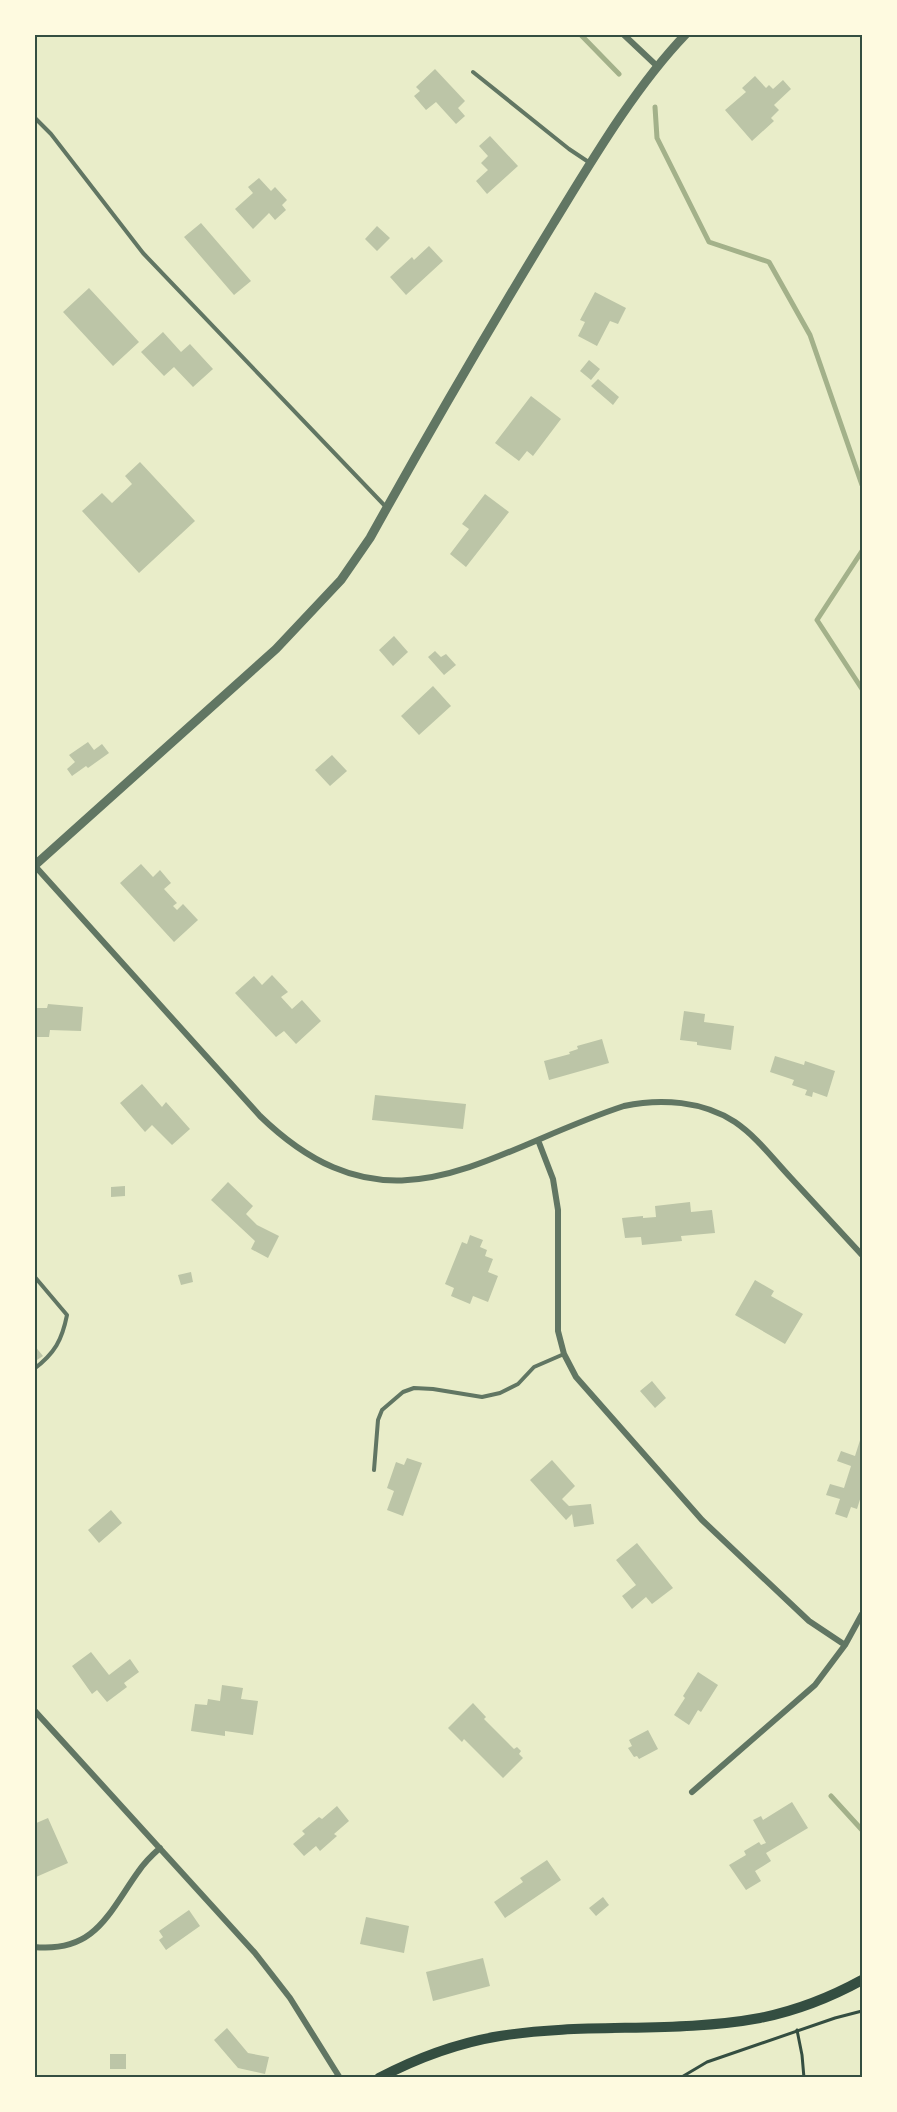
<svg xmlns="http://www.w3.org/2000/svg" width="897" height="2112" viewBox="0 0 897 2112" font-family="Inter,sans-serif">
	<rect width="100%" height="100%" fill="#e9edc9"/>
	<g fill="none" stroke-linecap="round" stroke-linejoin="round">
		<!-- stream -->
		<path stroke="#a3b18a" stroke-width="5" d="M580,34l39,40
			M655,107l2,31 52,104 60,20 41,73 52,150
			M862,551l-45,69 45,69
			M831,1796l31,34"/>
	</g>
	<!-- building -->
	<path fill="#bcc5a7" d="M435,69l30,32 -7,7 7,8 -9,8 -20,-22 -10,8 -12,-14 6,-5 -4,-4z
		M755,76l11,12 3,-3 4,4 10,-9 8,9 -17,16 5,5 -8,8 3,3 -22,20 -27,-31 21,-18 -4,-4z
		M490,136l28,30 -31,28 -11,-13 12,-11 -7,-7 7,-7 -9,-10z
		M259,178l12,13 4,-4 12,13 -5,5 4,5 -11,10 -6,-7 -16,16 -18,-20 18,-16 -5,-6z
		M201,223l50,58 -17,14 -50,-58z
		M377,226l13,12 -13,13 -12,-12z
		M429,246l14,15 -37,34 -16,-18 22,-20 2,3z
		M89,288l50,54 -26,24 -50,-54z
		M595,292l31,16 -8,16 -8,-3 -13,25 -19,-10 7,-14 -5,-2z
		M163,332l18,20 9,-8 23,25 -20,18 -19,-20 -10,9 -23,-24z
		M589,360l11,9 -9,11 -11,-9z
		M598,379l21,18 -6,8 -22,-19z
		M531,396l30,23 -28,37 -6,-5 -8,10 -24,-18z
		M140,462l55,59 -56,52 -57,-62 20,-18 10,10 20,-19 -7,-8z
		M485,494l24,18 -43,55 -16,-13 19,-25 -7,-5z
		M394,636l14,16 -15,14 -14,-16z
		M435,651l6,6 5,-3 10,11 -12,10 -16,-18z
		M433,686l18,20 -32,29 -18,-19z
		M88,742l6,8 8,-6 7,9 -21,15 -2,-2 -14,10 -5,-7 8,-7 -6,-7z
		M332,755l15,16 -17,15 -15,-16z
		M141,864l12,13 7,-7 11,13 -7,6 13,14 -4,3 4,4 6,-6 15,16 -24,22 -54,-59z
		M272,975l16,17 -7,5 11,12 10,-9 19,21 -25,23 -12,-13 -8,6 -41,-44 19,-17 8,9z
		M48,1004l35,3 -2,24 -31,-1 -1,7h-15v-29h13z
		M684,1011l21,3 -1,8 30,4 -3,24 -34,-5v-3l-17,-2z
		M602,1039l7,24 -60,17 -5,-19 26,-7 -1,-2 9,-3 -1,-3z
		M775,1056l29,9 1,-4 30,10 -8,26 -14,-5 -1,5 -7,-2 2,-5 -15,-5 2,-5 -24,-8z
		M142,1084l20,23 4,-5 24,27 -18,16 -20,-20 -7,7 -25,-29z
		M375,1095l91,9 -3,25 -91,-9z
		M228,1182l25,24 -7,8 11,11 22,11 -11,22 -17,-9 4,-8 -44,-41z
		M125,1186v10l-14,1v-10z
		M690,1202l1,10 21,-2 3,23 -34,3 1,5 -40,4 -1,-8 -16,1 -3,-20 21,-2v2l13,-1 -1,-11z
		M470,1235l13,5 -3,7 7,3 -2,6 8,3 -5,13 10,4 -10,26 -15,-6 -3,8 -19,-8 3,-8 -9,-4 17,-42 5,2z
		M191,1272l2,10 -12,3 -3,-10z
		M755,1280l19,11 -3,5 32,18 -18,30 -50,-29z
		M34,1345l9,11 -9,6z
		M652,1381l14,17 -11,10 -15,-17z
		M862,1434v59l-5,16 -6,-2 -4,11 -12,-4 5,-15 -14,-4 4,-11 14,4 7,-22 -14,-5 4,-10 14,5z
		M407,1458l15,5 -19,53 -16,-6 7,-19 -7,-3 9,-26 8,3z
		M552,1460l23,26 -13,13 7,7 22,-2 3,20 -20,3 -2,-13 -6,6 -36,-40z
		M111,1510l11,13 -23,20 -11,-13z
		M637,1543l36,45 -21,16 -6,-7 -14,12 -10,-13 14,-11 -20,-25z
		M91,1652l18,23 21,-16 9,13 -15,11 3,4 -20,15 -10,-12 -5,4 -20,-28z
		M698,1672l20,13 -17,27 -3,-2 -9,15 -15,-10 11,-17 -2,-2z
		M222,1685l21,3 -2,11 17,2 -5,34 -28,-4v5l-34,-5 4,-27 12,1 1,-6 12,2z
		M473,1703l13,14 -2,2 30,30 3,-2 4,4 -2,3 4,4 -20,20 -39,-39 -2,3 -14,-14z
		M648,1730l10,19 -19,10 -2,-3 -3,1 -6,-9 4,-2 -3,-6z
		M792,1802l16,26 -42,25 5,8 -16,10 6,10 -15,9 -17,-25 17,-10 -2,-4 15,-9 2,3 5,-2 -13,-23 8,-4 2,4z
		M337,1806l12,15 -15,13 3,2 -17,15 -4,-5 -12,10 -11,-12 12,-10 -3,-3 17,-14 3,2z
		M48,1818l20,45 -32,14 -2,-53z
		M547,1860l14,20 -56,38 -11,-16 29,-20 -3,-4z
		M603,1897l6,8 -13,11 -7,-8z
		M189,1910l11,16 -34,24 -7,-10 4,-3 -4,-6z
		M366,1917l43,9 -5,27 -44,-9z
		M483,1958l7,28 -57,15 -7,-29z
		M227,2028l21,25 21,4 -4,17 -27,-6 -24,-28z
		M110,2054h16v15h-16z"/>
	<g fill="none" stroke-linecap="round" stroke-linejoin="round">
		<!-- path -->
		<path stroke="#344e41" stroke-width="3" d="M797,2030l5,25 2,23
			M680,2078l27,-16 128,-44 27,-7"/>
		<!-- service -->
		<path stroke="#617663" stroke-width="4" d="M473,72l96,77 21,14
			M34,117l17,17 92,119 243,254
			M34,1276l33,39c-5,25 -12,38 -33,54
			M374,1470l4,-50 4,-10 21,-18 11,-4 19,1 49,8 18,-4 18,-9 16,-17 30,-13"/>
		<!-- minor -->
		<path stroke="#617663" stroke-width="6" d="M623,34l35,33
			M35,866l225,250c131,127 226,35 364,-10 37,-8 79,-5 111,16 22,15 38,37 56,56 24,26 48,52 71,77
			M538,1140l15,39 5,31v121l6,23 12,23 126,143 107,101 36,24
			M34,1710l221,243 35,45 50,80
			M692,1792l123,-107 30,-40 17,-31
			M34,1947c61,6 74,-33 104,-75 6,-9 14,-17 22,-24"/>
		<!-- tertiary -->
		<path stroke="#617663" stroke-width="9" d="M34,866l242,-217 65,-69 29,-42c59,-106 120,-211 183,-314 38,-62 82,-137 133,-190"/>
		<!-- secondary -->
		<path stroke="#344e41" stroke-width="10" d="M379,2078c38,-20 78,-35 121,-42 85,-14 174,-2 260,-18 35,-7 71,-21 102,-38"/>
	</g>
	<!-- border -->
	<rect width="897" height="2112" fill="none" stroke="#fefae0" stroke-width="72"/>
	<rect x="36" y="36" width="825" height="2040" fill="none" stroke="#344e41" stroke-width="2"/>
</svg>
